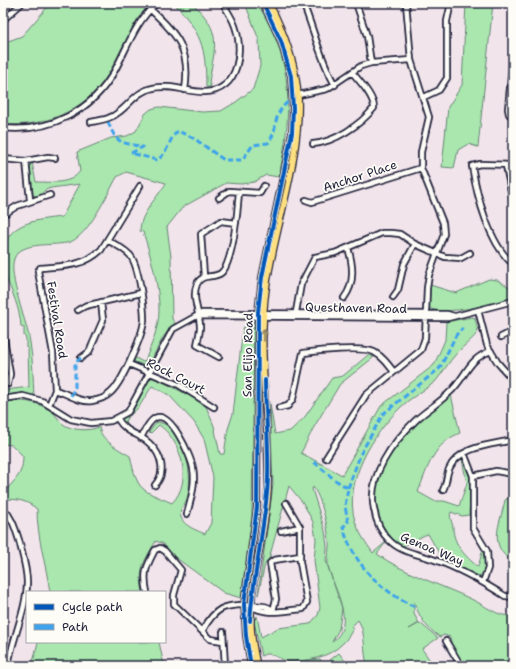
<svg xmlns="http://www.w3.org/2000/svg" width="516" height="669" viewBox="0 0 516 669" font-family="'Shantell Sans',sans-serif">
	<rect width="100%" height="100%" fill="#f1e4eb"/>
	<filter id="ink" filterUnits="userSpaceOnUse"><feTurbulence type="fractalNoise" baseFrequency=".025" numOctaves="2"/><feDisplacementMap in="SourceGraphic" scale="8" xChannelSelector="R" yChannelSelector="G"/><feConvolveMatrix kernelMatrix="1 2 1 2 8 2 1 2 1" color-interpolation-filters="sRGB"/></filter>
	<g filter="url(#ink)">
		<!-- green -->
		<path fill="#a9e7ae" stroke="#668474" fill-rule="evenodd" d="M51,3h100c-21,20 -29,49 -44,73 -22,35 -64,52 -104,48v-81l19,-7z
			M174,3h18c31,29 23,42 17,79l2,5h-5c0,-41 -5,-54 -32,-84z
			M245,3h12c38,60 35,108 22,174l-13,-2 -12,7 -13,2 -15,-1 -43,24 -16,20 4,30 1,62 3,4 -11,13 -14,26 -4,4 -11,-4 -2,-3 1,-2 9,5 2,-1c6,-16 14,-33 14,-50 1,-23 -9,-58 -16,-79l-3,-1c0,-18 18,-34 26,-48l-40,-11 -9,5c-9,16 -29,59 -47,65 -15,5 -50,-2 -56,17 -6,17 13,63 16,83 3,18 3,36 4,54l-12,-2 -19,1v-3l3,-2 23,-3 -1,-38 -2,-2v-9l-2,-2v-9l-3,-1c-1,-17 -9,-35 -16,-50 -3,-5 -2,-12 -2,-18 0,-35 31,-38 59,-41l18,-33 -29,4 -6,2 -6,7 -6,-2 -3,-31 2,-1 4,19c15,0 35,3 44,-11l-3,-19 34,-14 16,-2 9,-5 9,-17 6,-5 8,-2 43,5 19,-1 15,-9 17,-13 7,-23 -1,-26z
			M466,3h27l-15,144 -10,-3 -10,6 -4,18 -12,-1 6,-60 14,-22z
			M489,279l8,1 16,9v9c-13,6 -72,18 -84,10l1,-23 26,8z
			M472,317l3,1 3,13c-3,7 -15,15 -21,22 -8,8 -14,20 -22,29 -11,9 -24,15 -34,25 -28,27 -58,75 -46,114 4,12 11,22 18,32l13,-11 -9,12c28,20 62,30 94,45 14,6 26,18 42,17v50h-50l-10,-15 -3,-14 -6,-2 -4,2c-15,-10 -20,-19 -26,-35v12l5,9 -10,6 11,-6 18,15 -16,11 12,17h-66c-6,-14 -1,-33 -10,-46l-7,7 2,2c-3,5 -6,11 -11,15 -12,13 -38,19 -55,17 -9,-2 -17,-11 -26,-5l-7,-35 3,-5 4,21 17,-9 32,-4 8,-9 2,-7 -6,-48 2,-21 -3,-17 -10,-19 -14,-17 -20,73 -4,5 -7,31 15,-110 -3,-81 5,30 15,-3 14,-13 28,-40 11,-2 25,-21 6,2 -34,27 -26,43 -13,26 41,22 39,-69 53,-41 11,-25 1,-18zM313,487c9,12 14,38 16,53 1,8 -2,17 -1,25 4,22 30,58 4,77l7,-13 3,-21 -16,-47 1,-14 -2,-16 -13,-42z
			M254,321l-2,195 -11,82 -17,-5 -56,-41 -4,-8 -8,-3c-12,20 -18,28 -13,51h-93c-4,-28 -13,-54 -13,-83 -11,-9 -20,-10 -34,-10 5,-19 20,-17 20,-43l-11,-11 -9,-1v-41c14,-4 33,-2 45,6 7,3 10,11 15,15 9,7 27,7 36,3 2,14 20,22 31,29 8,36 10,33 42,47 21,-21 10,-62 -13,-78l-9,9 -1,-2 8,-10c28,1 43,68 24,87 -4,15 13,20 24,25l6,-11 2,-46 -9,-38 -10,-17 -25,-27 -17,-9 -13,21 -13,12 -1,4 11,9 -7,-2 -7,-9 1,-3 14,-15 12,-24 5,-2 51,27 9,22 6,28h4l4,-25 5,-15 10,-86z
			M451,395l9,38c-27,11 -32,34 -42,59l16,9h10l15,5 8,-23 -5,-23 1,-1 8,21 -2,35 -7,1 -11,-4c-2,6 1,9 2,15 0,17 12,29 25,40l5,-18 3,17 -6,12 -37,-18 -15,-26c-10,3 -16,10 -26,12 -12,-6 -18,-15 -24,-27 -21,-49 40,-98 73,-124z
			M512,496l1,3v63c-26,-17 -13,-37 -8,-62z
			M38,642h121l4,19 5,5h-136z
			M339,653l9,12 -1,1h-12l-5,-6z
			M320,659l2,3 -8,2v2h-27v-4z"/>
		<g fill="none" stroke-linecap="round" stroke-linejoin="round">
			<defs>
				<path id="minor" d="M303,3c11,27 17,56 32,82
					M356,3l11,33 4,27
					M150,9c28,26 41,41 35,81
					M3,20l19,-17
					M513,55l-5,54 1,5 4,3
					M298,95l29,-6 34,-23 10,-3 40,-3
					M424,97l15,-7 8,-12v-57l4,-18
					M91,122c10,-2 20,-3 28,-10 12,-9 18,-21 34,-24 17,-4 34,4 51,4 36,0 41,-45 29,-71 -3,-6 -7,-12 -10,-18
					M3,128c46,5 90,-17 112,-58 13,-24 21,-49 42,-67
					M313,144c22,-2 47,-19 61,-36 0,-12 -15,-27 -22,-36
					M3,159l23,2 22,-4 7,1
					M26,161l4,39
					M513,165l-33,-1 -8,2c5,30 17,78 41,98
					M506,166l7,35
					M219,198l10,-7 31,2 4,-7
					M306,200l6,2 109,-34
					M3,215l14,-9 33,-11
					M204,276l-3,-42 20,-13 15,2
					M393,297l5,-7 6,-26 11,-20
					M344,298c11,-14 9,-34 4,-50
					M78,310l7,-4 56,-13
					M478,310l9,35 11,18 15,17
					M296,312l5,-28 14,-27 20,-4 47,-20h9l9,1 15,10 30,13 16,1 9,-5
					M199,316l249,2 65,-17
					M3,332l7,42 -2,10
					M501,337l12,-6
					M491,351c-24,8 -25,27 -42,42 -10,10 -22,17 -33,27 -23,22 -49,56 -42,89 2,12 7,24 16,32 12,12 30,13 45,19 25,9 48,22 70,36l8,1
					M219,357l-22,-12c1,-6 3,-12 3,-18 0,-14 -9,-29 -3,-43 5,-11 16,-5 24,-11 12,-9 17,-65 18,-81
					M81,358l8,-6 14,-32 -2,-18
					M129,364l50,21 35,22
					M55,390c12,3 25,13 37,11 6,-1 13,-3 17,-7 12,-8 34,-59 35,-74 0,-14 -5,-54 -14,-65 -6,-6 -15,-11 -23,-15
					M3,399l20,-3 19,5 29,18 20,4 20,-2 17,-9 45,-83 29,-16 245,1 7,2
					M49,405l6,-15 -2,-37 -15,-82 2,-3c23,-2 43,-1 61,-18l39,-64
					M279,408l9,-2 5,-7 10,-46c15,-2 59,-7 71,-1 9,5 14,12 20,20
					M117,418c10,17 23,15 34,27 11,11 15,28 4,40
					M141,438c3,-6 7,-16 14,-20 16,-8 36,39 38,50 3,15 -2,31 -6,46
					M464,453l9,23v52l14,23 1,17 -5,14
					M326,458l40,-63 55,-45 4,-12 2,-50 2,-13 15,-41 -1,-11 -22,-55v-16l8,-35 -18,-57 -5,-57
					M473,476l23,-5 17,3
					M443,490c4,-7 3,-14 6,-21 10,-23 42,-24 64,-29
					M3,508c9,9 12,20 16,32 3,13 8,29 8,42 0,27 -15,57 -19,84
					M281,531l19,-4
					M147,592c-4,-19 -1,-25 8,-42l5,-2 5,3 16,19 -7,25v9l36,35 13,2
					M251,606c14,10 36,4 52,3l4,-7 -7,-40v-35l-14,-24
					M273,611l3,-12 -6,-36 4,-3 26,-4
					M203,630c12,-22 21,-26 46,-25 8,1 18,-1 24,6
					M223,632l2,34
					M446,641l15,25"/>
				<path id="major" d="M251,666l-5,-30 -2,-32 13,-97 1,-195 4,-35 30,-144 1,-25 -2,-32 -10,-35 -18,-38
					M257,666c-3,-15 -7,-31 -6,-47 0,-44 15,-87 17,-130 2,-66 -11,-135 -2,-200 9,-64 35,-128 32,-193 -2,-33 -14,-64 -29,-93"/>
			</defs>
			<!-- minor casing -->
			<use href="#minor" stroke="#22223b" stroke-width="8"/>
			<!-- major casing -->
			<use href="#major" stroke="#22223b" stroke-width="8"/>
			<!-- minor -->
			<use href="#minor" stroke="#fdfcf7" stroke-width="4.5"/>
			<!-- major -->
			<use href="#major" stroke="#fedf80" stroke-width="5.5"/>
			<!-- quiet -->
			<path stroke="#3ea2ec" stroke-width="3" stroke-dasharray="6 3" stroke-linecap="butt" d="M108,122c9,23 13,20 35,25l-12,6 26,7c12,-7 11,-21 21,-29l17,8 29,21h18l11,-15 15,-2c12,-15 2,-27 21,-42
				M71,396l4,-9v-24l6,-5
				M314,462l21,18 13,8 -3,18 3,16 -5,5c10,37 38,64 72,80
				M348,488l13,-35 22,-39 57,-46 16,-33 7,-7"/>
			<defs>
				<path id="cycleway" d="M250,621c3,-43 13,-85 17,-128 4,-37 -2,-76 -2,-113
					M251,666l-5,-30 -2,-32 13,-97 1,-195 4,-35 30,-144 1,-25 -2,-32 -10,-35 -18,-38"/>
			</defs>
			<!-- cycleway casing -->
			<use href="#cycleway" stroke="#fdfcf7" stroke-width="6"/>
			<!-- cycleway -->
			<use href="#cycleway" stroke="#0057b8" stroke-width="4"/>
		</g>
		<!-- one-way arrows -->
		<defs><path id="oneway-shaft" d="M-6 0H5M1.5-3L5.5 0L1.5 3" fill="none" stroke-width="1.6" stroke-linecap="round" stroke-linejoin="round"/></defs>
		<use stroke="#90805e" href="#oneway-shaft" transform="translate(264 335) rotate(-89)"/>
	</g>
	<g text-anchor="middle" dominant-baseline="central" stroke-width="3.5" stroke-linejoin="round" paint-order="stroke">
		<!-- street labels -->
		<g font-size="12" fill="#22223b" stroke="#fdfcf7">
			<text transform="translate(360 176) rotate(-18)">Anchor Place</text>
			<text transform="translate(356 308) rotate(1)">Questhaven Road</text>
			<text transform="translate(57 320) rotate(81)">Festival Road</text>
			<text transform="translate(248 355) rotate(-89)">San Elijo Road</text>
			<text transform="translate(176 376) rotate(27)">Rock Court</text>
			<text transform="translate(432 549) rotate(23)">Genoa Way</text>
		</g>
	</g>
	<!-- margin -->
	<rect width="516" height="669" fill="none" stroke="#fdfcf7" stroke-width="16"/>
	<rect x="8" y="8" width="500" height="653" fill="none" stroke="#22223b" stroke-width="1.5" filter="url(#ink)"/>
	<!-- legend -->
	<rect x="26" y="591" width="140" height="52" fill="#fdfcf7" stroke="#a5a5ac"/>
	<rect x="34" y="604" width="20" height="6" fill="#0057b8" stroke="#a5a5ac"/>
	<text x="62" y="611" font-size="12" fill="#22223b">Cycle path</text>
	<rect x="34" y="624" width="20" height="6" fill="#3ea2ec" stroke="#a5a5ac"/>
	<text x="62" y="631" font-size="12" fill="#22223b">Path</text>
</svg>
